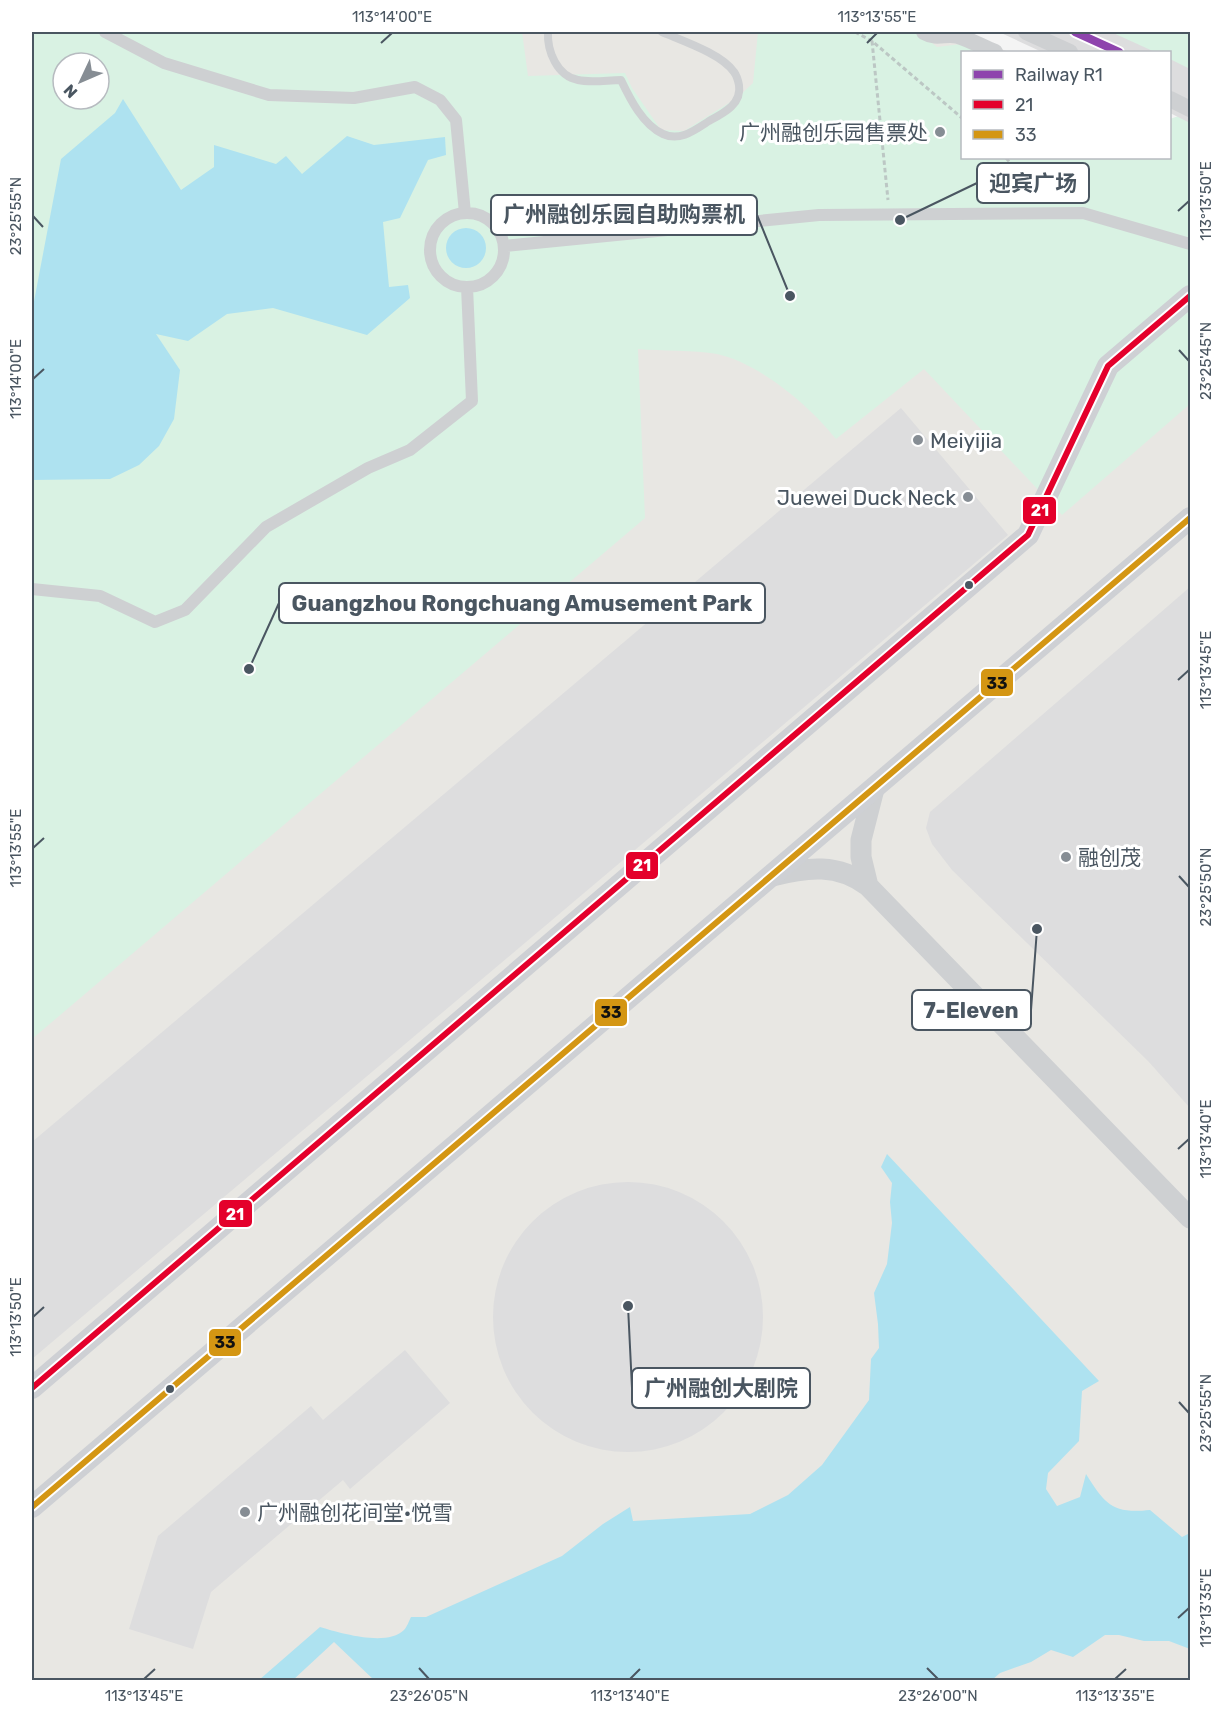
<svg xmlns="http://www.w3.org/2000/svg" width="1222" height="1712" viewBox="0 0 1222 1712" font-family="Rubik,'Noto Sans SC',sans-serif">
	<rect width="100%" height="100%" fill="#f4f4f4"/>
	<!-- commercial -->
	<path fill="#e8e7e3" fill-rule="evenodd" d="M32,32h933l43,20h-46v106h208l20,-16v1538h-1158zM63,63h36v36h-36z"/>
	<!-- green -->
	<path fill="#d9f2e3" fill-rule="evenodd" d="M32,32h490l6,44 97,-3 7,15 29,42 23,1 53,-33 16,-15 5,-51h161l18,15 24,-3 19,8h-18v106h208v-39l20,-7v292l-128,111 -138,-146 -88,70c-26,-33 -77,-76 -119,-85 -22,-4 -56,-3 -79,-5l7,169 -613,521zM63,63h36v36h-36z
		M1098,32h92v42l-20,-9v-13h-27z"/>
	<!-- water -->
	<path fill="#aee2f0" d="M123,99l58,91 33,-23v-22l62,19 10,-8 16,18 45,-38 27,9 71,-8 1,18 -18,5 -28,58 -17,4 6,65 19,-2 2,13 -43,37 -94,-27 -46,6 -39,27 -32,-7 24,36 -6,49 -15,27 -20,19 -29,14 -78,1v-168l29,-153 54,-46z
		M446 248a20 20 0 1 1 40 0a20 20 0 1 1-40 0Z
		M887,1154l212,227 -17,10 -3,50 -31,32 -2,16 11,17 23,-9 6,-23c19,30 26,40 64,36l32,27 8,-4v116l-21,-8h-25l-25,-6h-14l-32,22 -22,-7 -20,12 -31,11 -8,7h-618l-40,-38 -41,38h-34l61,-53c20,6 67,20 84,3 3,-3 5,-9 7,-13h15l136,-61 41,-32 27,-17 3,14 117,-7 38,-19 34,-30 47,-65 2,-41 8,-11 -1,-24 -4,-31 13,-29 5,-41 -2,-21 2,-19 -11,-16z"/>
	<!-- building -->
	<path fill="#ddddde" d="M999,32h112l44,20h-113z
		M1170,59l20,10v54l-20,-10z
		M901,408l107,127 -976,824v-217z
		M1190,587v521l-42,-47 -196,-191 -20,-26 -6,-16 4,-16z
		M493 1317a135 135 0 1 1 270 0a135 135 0 1 1-270 0Z
		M405,1350l45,53 -100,86 -7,-9 -132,112 -18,57 -64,-20 29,-93 153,-130 12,14z"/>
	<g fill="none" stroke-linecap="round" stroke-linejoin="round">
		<!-- path -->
		<path stroke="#bcc7c4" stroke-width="3" stroke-dasharray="4.5 3" stroke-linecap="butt" d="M855,32l17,9 90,77
			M872,41l16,159
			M1006,158l36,41"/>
		<!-- service -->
		<path stroke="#ced0d2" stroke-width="8" d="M548,32c-1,19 9,44 30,48 13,3 30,0 43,0 9,19 22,45 42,54 17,8 32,-4 46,-13 15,-8 33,-17 30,-36 -1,-5 -2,-9 -5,-13 -12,-18 -51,-31 -72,-40"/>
		<!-- pedestrian -->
		<path stroke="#ced0d2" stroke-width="12" d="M105,32l59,31 105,32 85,3 61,-11 25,13 16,20 9,93
			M430 250a37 37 0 1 1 74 0a37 37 0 1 1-74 0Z
			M504,246l315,-31 264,-2 107,31
			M32,589l68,7 55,26 30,-12 81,-83 102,-59 42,-18 62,-49 -5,-114"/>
		<!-- minor -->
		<path stroke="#ced0d2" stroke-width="16" d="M924,32c14,8 22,0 34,4 12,4 25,11 37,16
			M1026,32l44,20
			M1170,99l20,10"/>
		<!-- tertiary -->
		<path stroke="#ced0d2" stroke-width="21" d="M772,876c35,-9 66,-13 96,10l-7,-29v-17l13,-51
			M868,886l322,332"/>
		<!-- secondary -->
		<path stroke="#ced0d4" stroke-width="22" d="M32,1388l996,-853 80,-169 82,-70
			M32,1507l1158,-989"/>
		<defs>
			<path id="bus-1" d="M32,1388l996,-853 80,-169 82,-70"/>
			<path id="bus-2" d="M32,1507l1158,-989"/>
		</defs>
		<!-- bus-1 casing -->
		<use href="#bus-1" stroke="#fff" stroke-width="10"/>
		<!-- bus-2 casing -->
		<use href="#bus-2" stroke="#fff" stroke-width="10"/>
		<!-- bus-1 -->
		<use href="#bus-1" stroke="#e4002b" stroke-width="6"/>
		<!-- bus-2 -->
		<use href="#bus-2" stroke="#d49613" stroke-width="6"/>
		<defs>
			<path id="rail-1" d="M1075,32l44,20"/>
		</defs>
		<!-- rail-1 casing -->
		<use href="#rail-1" stroke="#fff" stroke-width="12"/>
		<!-- rail-1 -->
		<use href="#rail-1" stroke="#8e44ad" stroke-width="8"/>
	</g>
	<!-- ticks -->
	<path fill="none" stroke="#4a5661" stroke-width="2" d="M381,43l11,-10M867,43l10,-10M1178,211l11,-10M33,216l10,11M1179,350l10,11M33,379l11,-10M1178,680l11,-10M33,848l11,-10M1179,876l10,11M1178,1149l11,-10M33,1317l11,-10M1179,1402l10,11M1178,1618l11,-10M419,1668l10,11M927,1668l11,11M144,1679l11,-10M630,1679l10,-10M1115,1679l11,-10"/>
	<!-- markers -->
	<g fill="#868d94" stroke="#fff" stroke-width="2">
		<circle cx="940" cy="132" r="6"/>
		<circle cx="918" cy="440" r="6"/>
		<circle cx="968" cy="497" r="6"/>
		<circle cx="1066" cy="857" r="6"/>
		<circle cx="245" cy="1512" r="6"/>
	</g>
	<g fill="#4a5661" stroke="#fff" stroke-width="2">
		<circle cx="969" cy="585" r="5"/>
		<circle cx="170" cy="1389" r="5"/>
	</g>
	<g text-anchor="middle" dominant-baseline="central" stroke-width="6" stroke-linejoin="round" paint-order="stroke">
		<!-- poi labels -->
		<g font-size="21" fill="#4a5661" stroke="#fff" text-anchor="start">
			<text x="928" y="132" text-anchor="end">广州融创乐园售票处</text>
			<text x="930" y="440">Meiyijia</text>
			<text x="956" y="497" text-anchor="end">Juewei Duck Neck</text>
			<text x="1078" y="857">融创茂</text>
			<text x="257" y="1512">广州融创花间堂·悦雪</text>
		</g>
	</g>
	<!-- callouts -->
	<path fill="none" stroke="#4a5661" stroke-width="2" d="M900 220L977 183M790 296L757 215M249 669L279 603M1037 929L1031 1010M628 1306L632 1388"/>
	<g fill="#4a5661" stroke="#fff" stroke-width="2">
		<circle cx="900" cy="220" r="6"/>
		<circle cx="790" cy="296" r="6"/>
		<circle cx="249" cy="669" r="6"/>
		<circle cx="1037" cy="929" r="6"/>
		<circle cx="628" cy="1306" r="6"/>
	</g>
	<g fill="#fff" stroke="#4a5661" stroke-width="2">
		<rect x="977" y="163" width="112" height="40" rx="6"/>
		<rect x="491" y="195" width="266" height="40" rx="6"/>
		<rect x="279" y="583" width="486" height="40" rx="6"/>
		<rect x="912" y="990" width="119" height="40" rx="6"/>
		<rect x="632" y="1368" width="178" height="40" rx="6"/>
	</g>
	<g font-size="22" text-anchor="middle" font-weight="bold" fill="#4a5661">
		<text x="1033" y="191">迎宾广场</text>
		<text x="624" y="222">广州融创乐园自助购票机</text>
		<text x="522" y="611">Guangzhou Rongchuang Amusement Park</text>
		<text x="971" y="1018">7-Eleven</text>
		<text x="721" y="1396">广州融创大剧院</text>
	</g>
	<g stroke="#fff" stroke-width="2">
		<rect x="1022" y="496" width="35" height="29" rx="6" fill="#e4002b"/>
		<rect x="980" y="668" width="34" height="29" rx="6" fill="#d49613"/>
		<rect x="625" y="851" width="34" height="29" rx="6" fill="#e4002b"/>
		<rect x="594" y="998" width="34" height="29" rx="6" fill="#d49613"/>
		<rect x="218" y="1199" width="35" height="29" rx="6" fill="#e4002b"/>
		<rect x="208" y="1328" width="34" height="29" rx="6" fill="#d49613"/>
	</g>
	<g font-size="16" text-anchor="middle" font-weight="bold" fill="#fff">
		<text x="1040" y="516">21</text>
		<text x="642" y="871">21</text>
		<text x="235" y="1220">21</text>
	</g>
	<g font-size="16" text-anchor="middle" font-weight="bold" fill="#111">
		<text x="997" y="689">33</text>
		<text x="611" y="1018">33</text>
		<text x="225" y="1348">33</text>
	</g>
	<!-- border -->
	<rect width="1222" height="1712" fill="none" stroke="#ffffff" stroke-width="66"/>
	<!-- legend -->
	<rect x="961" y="51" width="210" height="108" fill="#ffffff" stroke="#b7bbc0" stroke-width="1.5"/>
	<rect x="973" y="70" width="30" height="9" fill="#8e44ad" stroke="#b7bbc0" stroke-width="1.5"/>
	<text x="1015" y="81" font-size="18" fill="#4a5661">Railway R1</text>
	<rect x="973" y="100" width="30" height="9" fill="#e4002b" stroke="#b7bbc0" stroke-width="1.5"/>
	<text x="1015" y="111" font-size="18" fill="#4a5661">21</text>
	<rect x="973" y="130" width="30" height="9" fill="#d49613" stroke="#b7bbc0" stroke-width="1.5"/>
	<text x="1015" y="141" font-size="18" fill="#4a5661">33</text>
	<!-- north arrow -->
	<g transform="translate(81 81) rotate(226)"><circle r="28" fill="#ffffff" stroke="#b7bbc0" stroke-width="1.5"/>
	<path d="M0-4.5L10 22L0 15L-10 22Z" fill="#868d94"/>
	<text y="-9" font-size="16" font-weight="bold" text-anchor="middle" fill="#4a5661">N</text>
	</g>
	<rect x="33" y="33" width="1156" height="1646" fill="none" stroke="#4a5661" stroke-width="2"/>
	<g font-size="15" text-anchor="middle" fill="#4a5661">
		<text x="392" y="22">113°14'00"E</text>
		<text x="877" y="22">113°13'55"E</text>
		<text transform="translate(1206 201) rotate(-90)" y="5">113°13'50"E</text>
		<text transform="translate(16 216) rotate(-90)" y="5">23°25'55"N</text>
		<text transform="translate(1206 361) rotate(-90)" y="5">23°25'45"N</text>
		<text transform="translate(16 379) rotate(-90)" y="5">113°14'00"E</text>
		<text transform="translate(1206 670) rotate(-90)" y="5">113°13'45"E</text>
		<text transform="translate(16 848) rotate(-90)" y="5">113°13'55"E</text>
		<text transform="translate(1206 887) rotate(-90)" y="5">23°25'50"N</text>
		<text transform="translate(1206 1139) rotate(-90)" y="5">113°13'40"E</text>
		<text transform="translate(16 1317) rotate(-90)" y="5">113°13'50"E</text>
		<text transform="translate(1206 1413) rotate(-90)" y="5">23°25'55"N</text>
		<text transform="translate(1206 1608) rotate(-90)" y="5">113°13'35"E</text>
		<text x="144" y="1701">113°13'45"E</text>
		<text x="429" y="1701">23°26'05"N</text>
		<text x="630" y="1701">113°13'40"E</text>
		<text x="938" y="1701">23°26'00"N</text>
		<text x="1115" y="1701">113°13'35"E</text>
	</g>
</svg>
